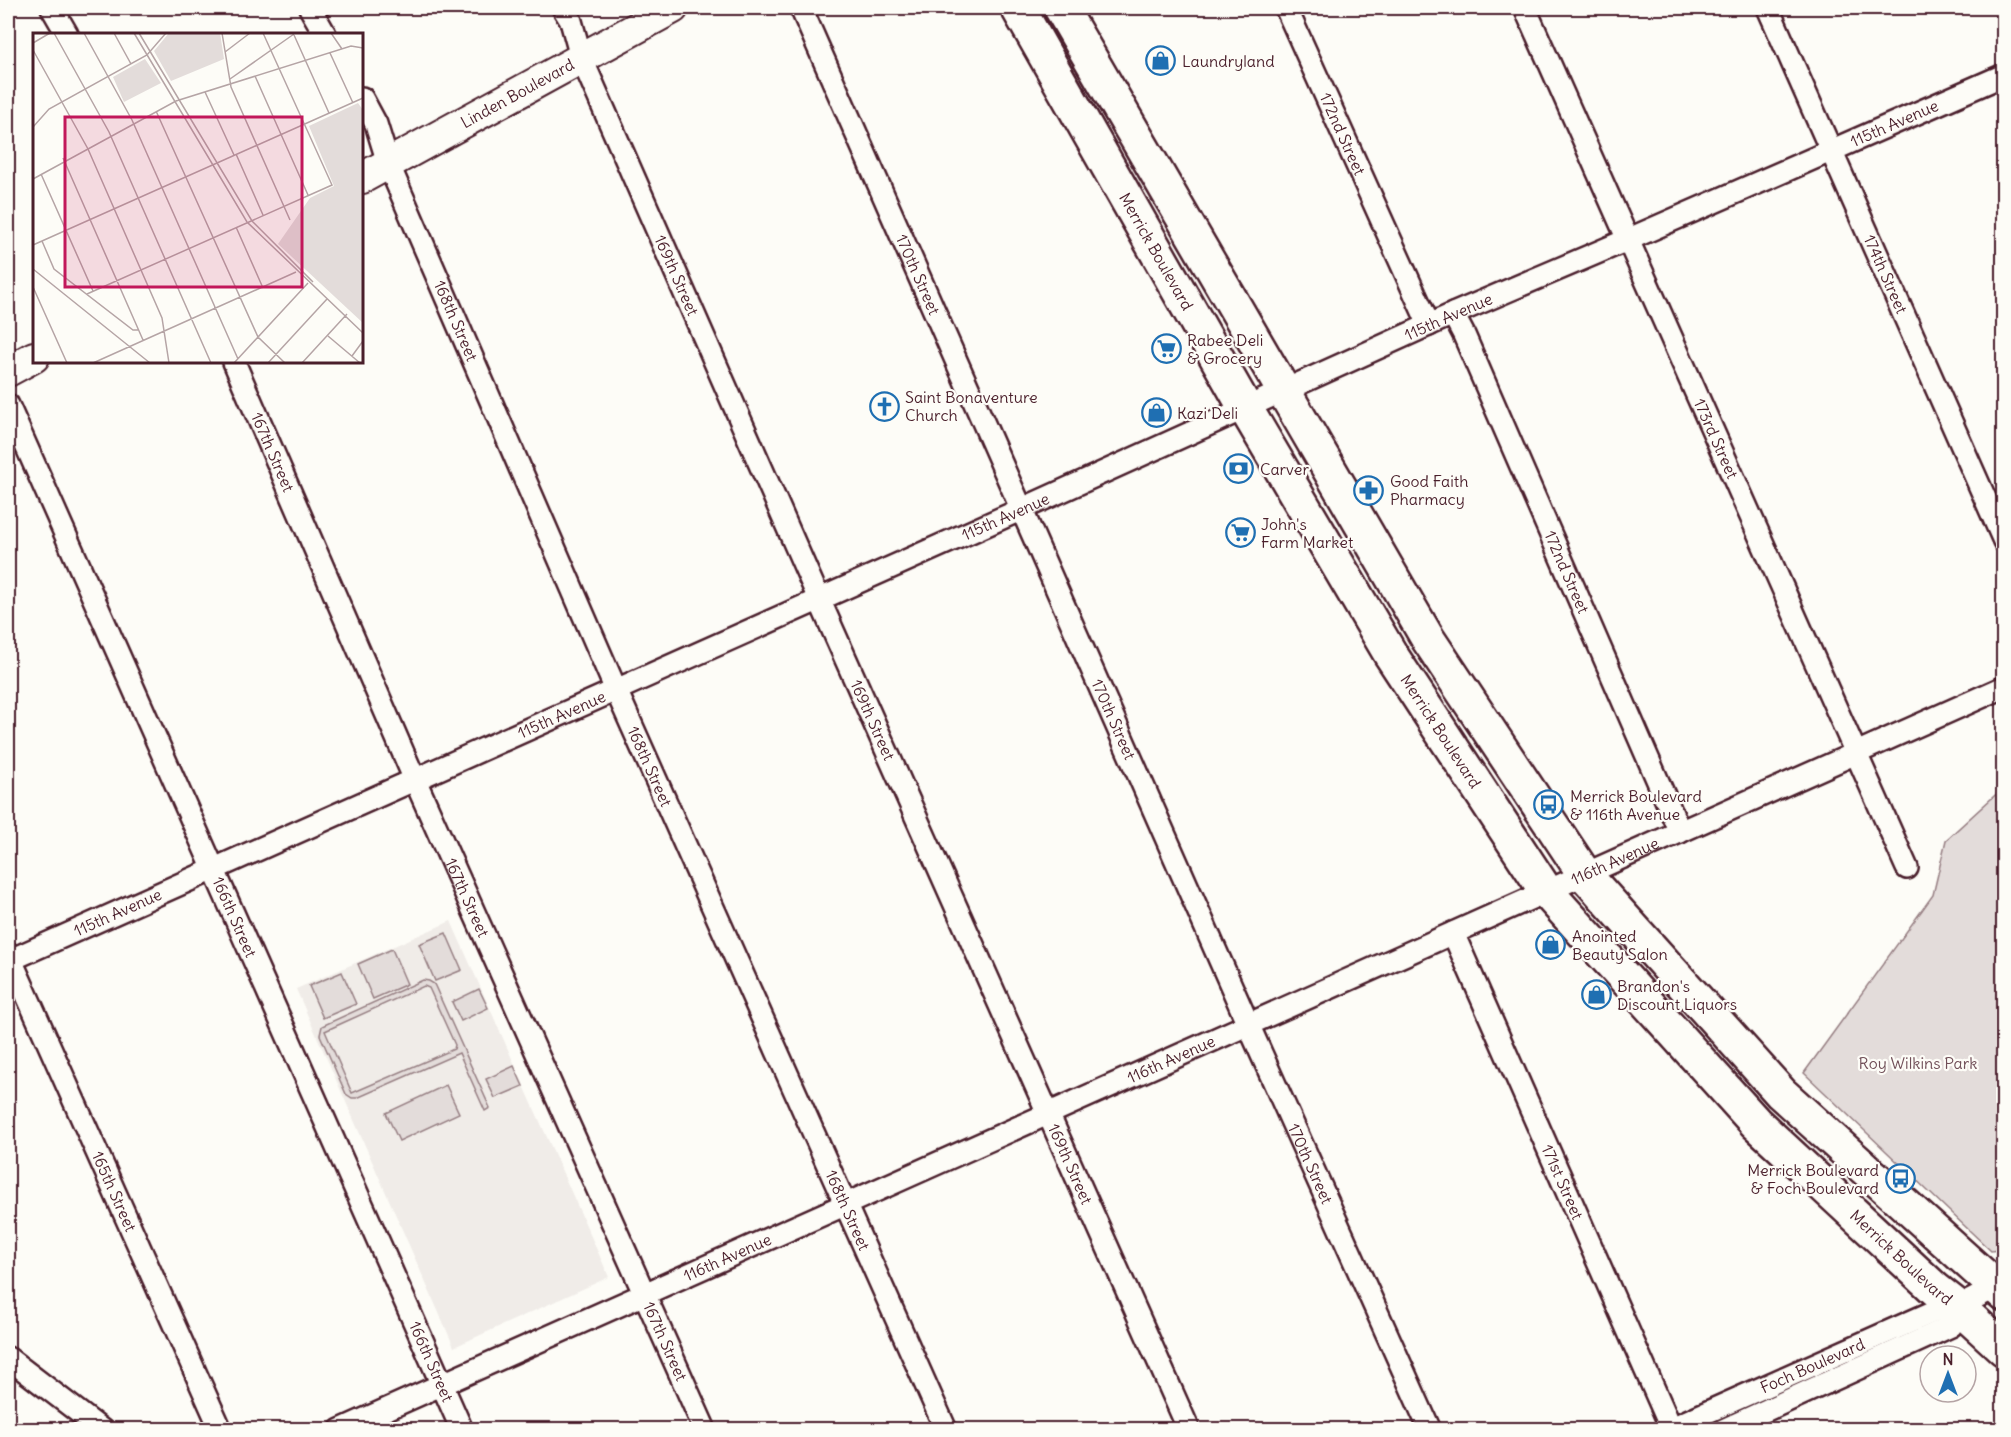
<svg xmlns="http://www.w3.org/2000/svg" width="2011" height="1437" viewBox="0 0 2011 1437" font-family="Delius,sans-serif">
	<rect width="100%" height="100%" fill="#fdfcf7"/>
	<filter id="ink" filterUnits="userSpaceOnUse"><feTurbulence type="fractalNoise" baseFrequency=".0167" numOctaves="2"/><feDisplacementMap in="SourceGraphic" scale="12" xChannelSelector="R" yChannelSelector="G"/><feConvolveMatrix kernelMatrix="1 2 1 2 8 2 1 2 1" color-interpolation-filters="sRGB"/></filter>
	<g filter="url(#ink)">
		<!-- built -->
		<path fill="#f0ece8" d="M451,921l158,356 -155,70 -158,-358z"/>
		<!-- green -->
		<path fill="#e3dcda" stroke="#967e82" stroke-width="1.5" fill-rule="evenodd" d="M2003,788l1,461 -13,2 -187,-178 129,-178 13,-55z
			M446,933l16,37 -27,11 -16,-37z
			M392,949l15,35 -34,15 -15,-35z
			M342,972l14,32 -33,14 -14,-32z
			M423,980l6,1 5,3 56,124 -5,3 -26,-58 -102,45h-5l-6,-4 -26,-59 2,-9zM424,986l5,2 26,57 -1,4 -102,44 -27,-62z
			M479,989l9,19 -27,13 -9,-19z
			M514,1066l9,20 -28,12 -9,-19z
			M446,1085l13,28 -60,28 -13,-28z"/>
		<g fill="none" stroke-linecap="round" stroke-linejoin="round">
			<defs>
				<g id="street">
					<path d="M52,8l15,26"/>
					<path d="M310,8l15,26"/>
					<path id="s1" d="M563,8l8,13 10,36 238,542 370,831"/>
					<path id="s2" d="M801,8l447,1016 182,406"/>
					<path id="s3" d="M1286,8l143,317"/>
					<path id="s4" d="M1525,8l382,860"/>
					<path id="s5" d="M1768,8l236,533"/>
					<path id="s6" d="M362,98l14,26 12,39 228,527 330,740"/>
					<path id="s7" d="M1453,314l11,21 216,497"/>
					<path id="s8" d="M234,362l181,418 290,650"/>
					<path id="s9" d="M8,405l454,1025"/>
					<path id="s10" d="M1453,933l219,497"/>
					<path id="s11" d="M8,953l213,477"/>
					<path id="s12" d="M8,961l1014,-452 431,-195 174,-74 377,-165"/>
					<path d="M8,1358l94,72"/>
					<path id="s13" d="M340,1430l1664,-743"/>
					<path id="s14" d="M1667,1430l268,-119 23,-4 38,-20"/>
					<path d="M1723,1430l228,-104 7,-19"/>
				</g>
				<g id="secondary">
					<path id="s15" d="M362,178l311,-170"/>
					<path d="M8,371l26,-14"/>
				</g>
				<g id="primary">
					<path id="s16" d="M1018,8l228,401 145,246 155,236 210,232 179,166 23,18 46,42"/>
					<path d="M1061,8l367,631 157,236 196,218 223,201"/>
				</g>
			</defs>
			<!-- street casing -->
			<use href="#street" stroke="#4a1f2b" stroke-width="26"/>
			<!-- secondary casing -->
			<use href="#secondary" stroke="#4a1f2b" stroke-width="34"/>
			<!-- primary casing -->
			<use href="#primary" stroke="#4a1f2b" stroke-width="38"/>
			<!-- street -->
			<use href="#street" stroke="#fdfcf7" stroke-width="21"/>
			<!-- secondary -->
			<use href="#secondary" stroke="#fdfcf7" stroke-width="30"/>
			<!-- primary -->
			<use href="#primary" stroke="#fdfcf7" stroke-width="33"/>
		</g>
	</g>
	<!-- icons -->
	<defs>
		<symbol id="shop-ring" viewBox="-11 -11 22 22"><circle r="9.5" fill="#fdfcf7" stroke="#1f6fb2" stroke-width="1.5"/><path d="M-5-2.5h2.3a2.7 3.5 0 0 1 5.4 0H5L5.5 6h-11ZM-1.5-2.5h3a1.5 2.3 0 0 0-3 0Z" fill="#1f6fb2"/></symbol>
		<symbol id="supermarket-ring" viewBox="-11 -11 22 22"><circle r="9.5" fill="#fdfcf7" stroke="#1f6fb2" stroke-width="1.5"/><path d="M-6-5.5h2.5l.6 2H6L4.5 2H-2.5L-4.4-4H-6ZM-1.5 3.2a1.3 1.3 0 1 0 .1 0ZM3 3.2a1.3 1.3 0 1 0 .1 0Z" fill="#1f6fb2"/></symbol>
		<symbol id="church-ring" viewBox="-11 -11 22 22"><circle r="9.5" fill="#fdfcf7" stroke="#1f6fb2" stroke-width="1.5"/><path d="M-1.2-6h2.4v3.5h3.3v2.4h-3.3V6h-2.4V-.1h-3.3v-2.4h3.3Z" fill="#1f6fb2"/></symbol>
		<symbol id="bank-ring" viewBox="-11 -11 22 22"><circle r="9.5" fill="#fdfcf7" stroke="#1f6fb2" stroke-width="1.5"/><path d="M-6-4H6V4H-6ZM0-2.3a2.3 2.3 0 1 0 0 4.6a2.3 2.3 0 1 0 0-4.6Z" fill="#1f6fb2"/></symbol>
		<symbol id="pharmacy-ring" viewBox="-11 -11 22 22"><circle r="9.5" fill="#fdfcf7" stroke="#1f6fb2" stroke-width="1.5"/><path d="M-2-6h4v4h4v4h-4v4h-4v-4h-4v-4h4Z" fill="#1f6fb2"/></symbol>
		<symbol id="bus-ring" viewBox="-11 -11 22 22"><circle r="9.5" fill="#fdfcf7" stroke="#1f6fb2" stroke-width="1.5"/><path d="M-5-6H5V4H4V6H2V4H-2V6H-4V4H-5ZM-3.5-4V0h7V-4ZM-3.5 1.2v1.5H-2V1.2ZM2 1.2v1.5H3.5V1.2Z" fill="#1f6fb2"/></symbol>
	</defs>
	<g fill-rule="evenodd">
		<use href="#shop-ring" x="1144" y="44" width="33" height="33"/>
		<use href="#supermarket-ring" x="1150" y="332" width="33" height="33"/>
		<use href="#church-ring" x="868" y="390" width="33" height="33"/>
		<use href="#shop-ring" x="1140" y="396" width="33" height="33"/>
		<use href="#bank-ring" x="1222" y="452" width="33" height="33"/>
		<use href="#pharmacy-ring" x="1352" y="474" width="33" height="33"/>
		<use href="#supermarket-ring" x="1224" y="516" width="33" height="33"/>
		<use href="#bus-ring" x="1532" y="788" width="33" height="33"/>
		<use href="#shop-ring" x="1534" y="928" width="33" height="33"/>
		<use href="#shop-ring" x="1580" y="978" width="33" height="33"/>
		<use href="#bus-ring" x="1884" y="1162" width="33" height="33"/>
	</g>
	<g text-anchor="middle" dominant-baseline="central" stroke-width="4.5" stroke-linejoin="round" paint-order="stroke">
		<!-- poi labels -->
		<g font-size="16" fill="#4a1f2b" stroke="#fdfcf7" text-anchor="start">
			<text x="1182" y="61">Laundryland</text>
			<text x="1187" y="340">Rabee Deli<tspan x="1187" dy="18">&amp; Grocery</tspan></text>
			<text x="905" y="397">Saint Bonaventure<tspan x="905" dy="18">Church</tspan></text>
			<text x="1177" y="413">Kazi Deli</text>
			<text x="1260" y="469">Carver</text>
			<text x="1390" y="481">Good Faith<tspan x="1390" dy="18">Pharmacy</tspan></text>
			<text x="1261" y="524">John's<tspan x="1261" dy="18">Farm Market</tspan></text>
			<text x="1570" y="796">Merrick Boulevard<tspan x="1570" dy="18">&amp; 116th Avenue</tspan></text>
			<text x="1572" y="936">Anointed<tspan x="1572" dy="18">Beauty Salon</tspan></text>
			<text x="1617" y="986">Brandon's<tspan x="1617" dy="18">Discount Liquors</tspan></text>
			<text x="1879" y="1170" text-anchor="end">Merrick Boulevard<tspan x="1879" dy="18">&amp; Foch Boulevard</tspan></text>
		</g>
		<!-- street labels -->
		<g font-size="16" fill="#4a1f2b" stroke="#fdfcf7">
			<text stroke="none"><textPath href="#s15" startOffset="177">Linden Boulevard</textPath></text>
			<text stroke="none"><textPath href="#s12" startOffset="2064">115th Avenue</textPath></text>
			<text stroke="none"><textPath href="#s3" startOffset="138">172nd Street</textPath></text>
			<text stroke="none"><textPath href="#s16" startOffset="280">Merrick Boulevard</textPath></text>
			<text stroke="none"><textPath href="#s2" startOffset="291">170th Street</textPath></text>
			<text stroke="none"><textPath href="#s5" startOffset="291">174th Street</textPath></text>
			<text stroke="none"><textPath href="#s1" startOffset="291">169th Street</textPath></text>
			<text stroke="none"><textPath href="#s12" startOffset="1578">115th Avenue</textPath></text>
			<text stroke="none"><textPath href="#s6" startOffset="242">168th Street</textPath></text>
			<text stroke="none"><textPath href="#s4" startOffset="471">173rd Street</textPath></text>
			<text stroke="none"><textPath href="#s8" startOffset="98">167th Street</textPath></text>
			<text stroke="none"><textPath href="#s12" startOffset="1092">115th Avenue</textPath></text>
			<text stroke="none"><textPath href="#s7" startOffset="282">172nd Street</textPath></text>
			<text stroke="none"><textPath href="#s12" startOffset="606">115th Avenue</textPath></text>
			<text stroke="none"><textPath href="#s2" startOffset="777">170th Street</textPath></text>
			<text stroke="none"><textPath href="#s1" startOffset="777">169th Street</textPath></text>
			<text stroke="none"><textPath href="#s16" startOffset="838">Merrick Boulevard</textPath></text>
			<text stroke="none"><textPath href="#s6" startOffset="728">168th Street</textPath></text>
			<text stroke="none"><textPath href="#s13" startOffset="1396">116th Avenue</textPath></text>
			<text stroke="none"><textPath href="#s8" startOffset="584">167th Street</textPath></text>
			<text stroke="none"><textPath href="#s12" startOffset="120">115th Avenue</textPath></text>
			<text stroke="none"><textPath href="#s9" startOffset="560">166th Street</textPath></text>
			<text stroke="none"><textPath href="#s13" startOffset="910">116th Avenue</textPath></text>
			<text stroke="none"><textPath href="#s1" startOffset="1263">169th Street</textPath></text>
			<text stroke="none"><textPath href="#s2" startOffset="1263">170th Street</textPath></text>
			<text stroke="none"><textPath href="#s10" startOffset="272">171st Street</textPath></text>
			<text stroke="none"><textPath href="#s11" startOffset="261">165th Street</textPath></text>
			<text stroke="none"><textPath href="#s6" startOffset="1214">168th Street</textPath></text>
			<text stroke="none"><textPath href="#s13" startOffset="424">116th Avenue</textPath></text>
			<text stroke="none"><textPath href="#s16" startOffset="1540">Merrick Boulevard</textPath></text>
			<text stroke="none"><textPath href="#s8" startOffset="1070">167th Street</textPath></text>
			<text stroke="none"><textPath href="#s9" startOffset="1046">166th Street</textPath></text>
			<text stroke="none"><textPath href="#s14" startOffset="159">Foch Boulevard</textPath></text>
		</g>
		<!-- park labels -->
		<g font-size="16" fill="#704e57" stroke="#fdfcf7">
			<text x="1918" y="1063">Roy Wilkins Park</text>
		</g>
	</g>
	<!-- overview -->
	<g transform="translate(33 33)">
		<rect width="330" height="330" fill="#fdfcf7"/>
		<path d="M136,0h51l4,26 -53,22 -17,-30zM112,26l16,24 -37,19 -11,-25zM325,70l5,7v213l-85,-79 32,-46 24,-12 -25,-60z" fill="#e3dcda"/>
		<path fill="none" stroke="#b5a4a5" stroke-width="1.5" d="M21,0l55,99 102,231M51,0l48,87 106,239M81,0l17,31M101,0l113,189 116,111M106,0l113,188 61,61M189,0l9,54 59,133M298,0l11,16M261,2l35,78M0,10l17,-10M0,17l55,99 74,169 7,45M192,19l25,-19M297,20l23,50M222,43l53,119M197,46l64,-45M172,59l29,63M123,78l102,226 27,26M0,94l16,-18 98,-54 19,-22M203,121l27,61M30,125l80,182M8,141l52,117M0,146l143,-78 175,-55 12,2M203,194l27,61M9,208l12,28 79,61h5M0,212l330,-147M0,236l117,94M0,254l34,76M54,261l245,-109 -69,-152M295,303l32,27M319,323l11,-15M60,330l203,-91M201,330l74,-80M235,330l59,-64M269,330l45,-49"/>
		<path fill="#c2185b" fill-opacity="0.15" stroke="#c2185b" stroke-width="3" d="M32,84h237v170h-237z"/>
		<rect width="330" height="330" fill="none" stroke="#4a1f2b" stroke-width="3"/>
	</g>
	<!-- margin -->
	<rect width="2011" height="1437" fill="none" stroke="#fdfcf7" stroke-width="30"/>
	<rect x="15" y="15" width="1981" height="1407" fill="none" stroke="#4a1f2b" stroke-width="2" filter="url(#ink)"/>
	<!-- north arrow -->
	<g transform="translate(1948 1374)"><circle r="28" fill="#fdfcf7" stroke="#b5a4a5" stroke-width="1.5"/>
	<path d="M0-4.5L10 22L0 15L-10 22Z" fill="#1f6fb2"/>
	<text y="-9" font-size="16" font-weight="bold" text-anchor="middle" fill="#4a1f2b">N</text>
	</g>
</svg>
